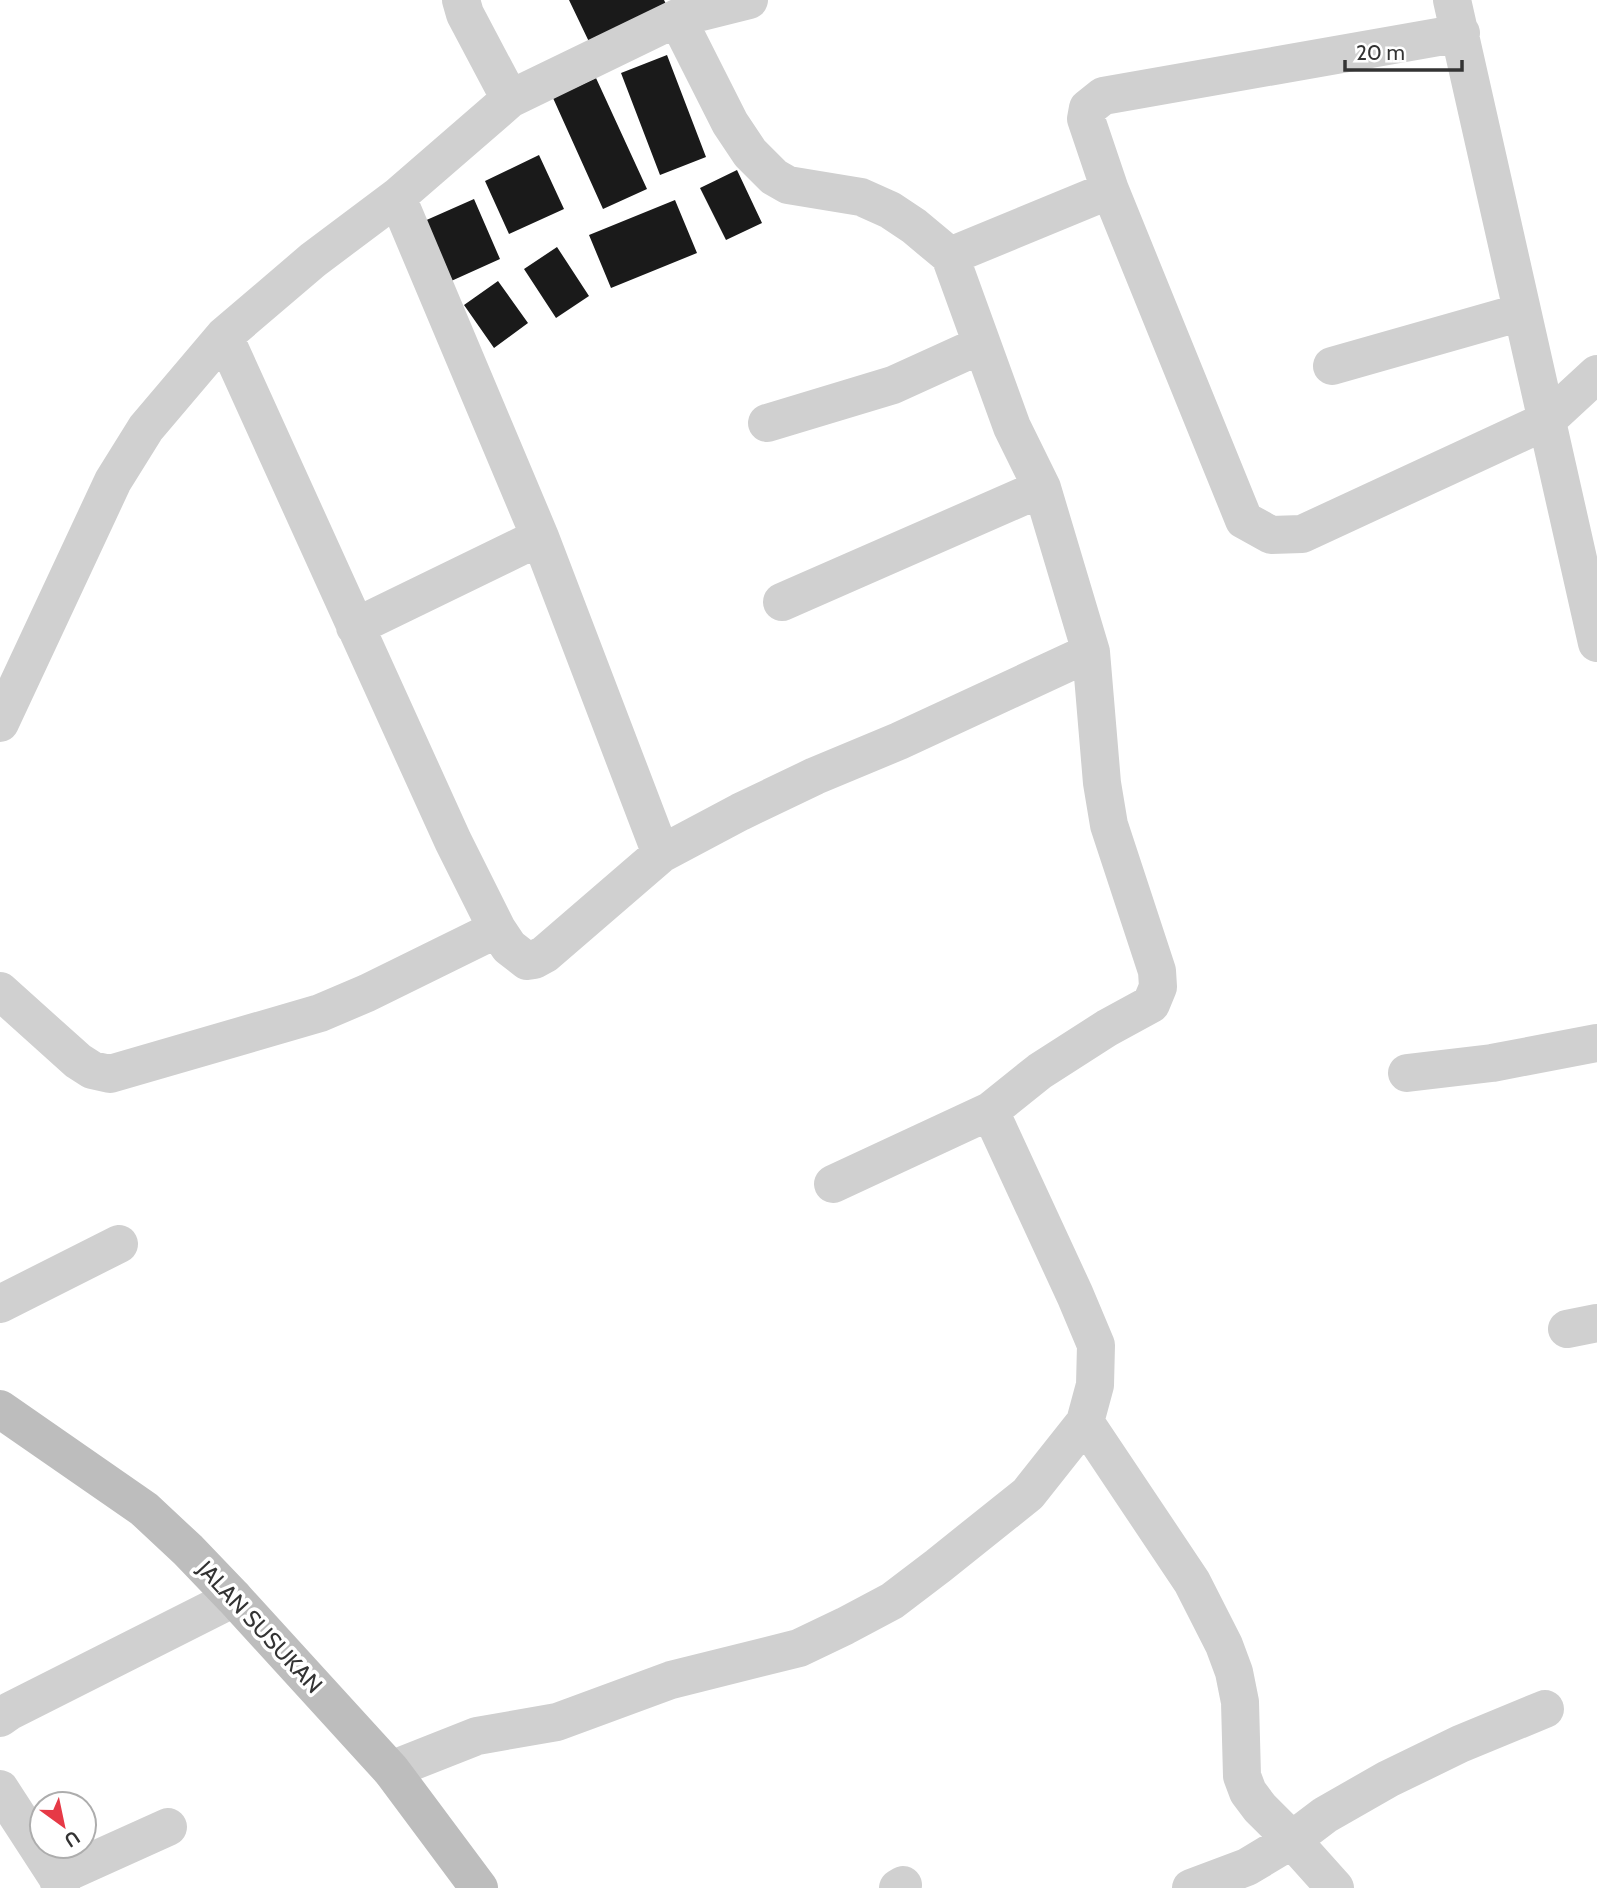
<svg xmlns="http://www.w3.org/2000/svg" width="1597" height="1888" viewBox="0 0 1597 1888" font-family="Cabin,sans-serif">
	<rect width="100%" height="100%" fill="#fff"/>
	<!-- building -->
	<path fill="#1a1a1a" d="M569,0h95l5,10 -77,38z
		M667,55l39,102 -46,18 -39,-102z
		M596,78l51,111 -44,20 -50,-111z
		M539,155l25,54 -55,25 -24,-53z
		M737,170l25,53 -36,17 -26,-52z
		M474,199l26,60 -51,23 -27,-60z
		M675,200l22,53 -86,35 -22,-53z
		M557,247l32,49 -33,22 -32,-49z
		M498,281l30,42 -34,25 -30,-43z"/>
	<g fill="none" stroke-linecap="round" stroke-linejoin="round">
		<!-- street -->
		<path stroke="#d0d0d0" stroke-width="38" d="M461,0l4,14 45,85
			M1452,0l145,643
			M677,18l53,105 20,30 24,24 14,8 73,12 29,13 24,16 36,30 62,171 30,61 49,164 11,131 7,42 48,146 1,16 -7,17 -44,24 -67,43 -50,40 85,184 21,50 -1,40 -10,37 107,160 32,63 10,27 6,30 2,74 6,16 12,16 32,32 43,48
			M1110,190l134,330 27,15 31,-1 244,-113 51,-47
			M397,197l143,340 121,317 79,-42 75,-36 84,-35 192,-89
			M950,256l160,-66 -24,-71 2,-11 15,-12 358,-63
			M224,336l229,505 44,88 12,18 18,14 7,-1 11,-6 116,-100
			M1332,366l190,-54
			M767,423l126,-38 88,-40
			M782,602l260,-114
			M355,627l185,-90
			M0,723l113,-242 33,-53 78,-92 89,-76 84,-63 113,-98 167,-81 72,-18
			M0,991l78,70 14,9 18,4 210,-61 47,-20 130,-64
			M1407,1073l85,-10 105,-20
			M833,1184l157,-73
			M0,1304l119,-60
			M1567,1329l30,-6
			M0,1718l10,-7 224,-113
			M391,1770l86,-34 80,-14 114,-42 128,-32 46,-22 47,-25 46,-35 90,-72 57,-72
			M0,1789l57,88 4,11
			M57,1877l111,-50
			M898,1888l5,-3
			M1191,1888l56,-21 45,-27 33,-25 63,-36 72,-35 85,-35"/>
		<!-- secondary -->
		<path stroke="#bdbdbd" stroke-width="38" d="M0,1409l144,100 44,41 46,48 157,172 88,118"/>
	</g>
	<g text-anchor="middle" dominant-baseline="central" stroke-width="7" stroke-linejoin="round" paint-order="stroke">
		<!-- street labels -->
		<g font-size="23" fill="#333" stroke="#fff">
			<text transform="translate(260 1627) rotate(47)">JALAN SUSUKAN</text>
		</g>
	</g>
	<!-- north arrow -->
	<g transform="translate(63 1825) rotate(147)"><circle r="33" fill="#ffffff" stroke="#adadad" stroke-width="2"/>
	<path d="M0-5L12 26L0 18L-12 26Z" fill="#e63946"/>
	<text y="-10" font-size="19" font-weight="bold" text-anchor="middle" fill="#333333">U</text>
	</g>
	<!-- scale -->
	<path d="M1345 60v10h117v-10" fill="none" stroke="#333333" stroke-width="3.5"/>
	<text x="1356" y="60" font-size="21" fill="#333333" stroke="#ffffff" stroke-width="5" paint-order="stroke">20 m</text>
</svg>
